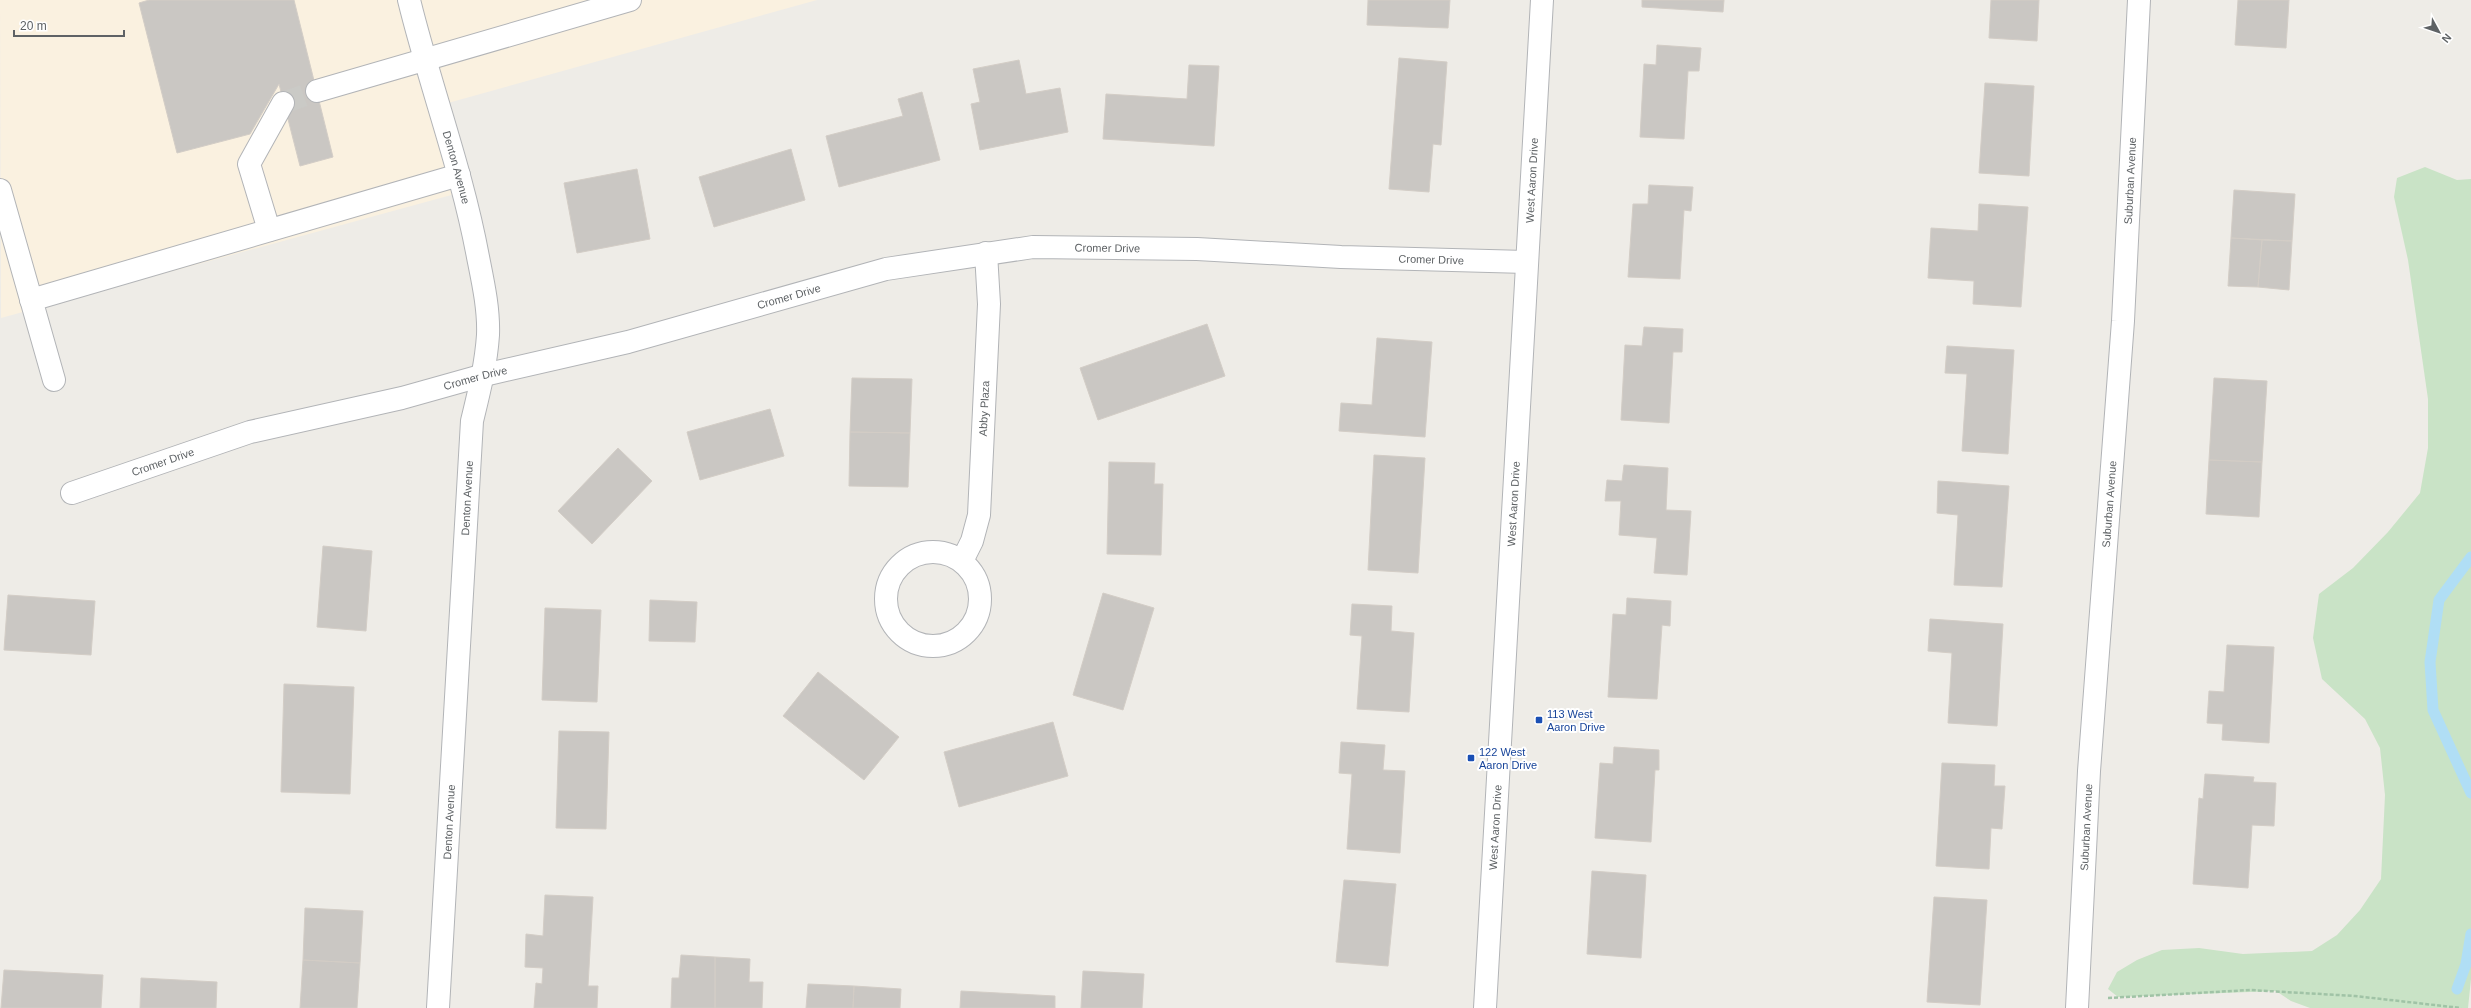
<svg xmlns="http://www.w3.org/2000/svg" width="2471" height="1008" viewBox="0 0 2471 1008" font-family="Helvetica,sans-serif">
	<rect width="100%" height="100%" fill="#eeece7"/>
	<!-- commercial -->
	<path fill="#faf1e0" d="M0,0h817l-369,103 18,88 -465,127z"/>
	<!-- green -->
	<path fill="#c9e3c6" d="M2425,167l32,13 14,-1v800l-3,29h-158l-19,-7 -15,-10 -158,6 -10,-8 9,-17 20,-12 25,-10 37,-2 44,6 69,-3 25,-16 23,-25 21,-31 4,-84 -5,-47 -15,-29 -43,-40 -9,-41 6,-44 34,-26 35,-36 32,-39 8,-45v-49l-20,-139 -14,-63 3,-19z"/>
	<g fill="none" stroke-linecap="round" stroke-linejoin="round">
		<!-- stream -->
		<path stroke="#b0def5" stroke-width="11" d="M2471,557l-32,43 -9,62 3,48 38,83
			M2457,989l9,-25 5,-30"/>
	</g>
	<!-- building -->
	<path fill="#cac7c3" stroke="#d3cdc6" d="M149,0h145l39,157 -33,9 -21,-82 -29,50 -73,19 -38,-150z
		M1368,0h82l-2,28 -81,-3z
		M1642,0h82l-1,12 -81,-5z
		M1991,0h48l-2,41 -48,-3z
		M2238,0h51l-3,48 -51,-3z
		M1657,45l44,3 -2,23h-11l-4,68 -44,-2 4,-73 12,1z
		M1399,58l48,4 -6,83 -8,-1 -4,48 -40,-3z
		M1019,60l7,34 34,-6 8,44 -88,18 -9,-46 9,-2 -7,-33z
		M1189,65l30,1 -5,80 -111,-7 3,-45 81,5z
		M1985,83l49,3 -5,90 -50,-3z
		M922,92l18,68 -101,27 -13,-51 77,-20 -5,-17z
		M791,149l14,51 -91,27 -15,-50z
		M637,169l13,70 -73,14 -13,-70z
		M1649,185l44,2 -2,24 -7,-1 -4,69 -52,-2 5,-73h15z
		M2234,190l61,4 -3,47 -61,-3z
		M1979,204l49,3 -7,100 -48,-3 1,-23 -46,-3 3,-50 47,3z
		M2231,238l31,2 -4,47 -30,-1z
		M2262,240l30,1 -3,49 -31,-3z
		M1207,324l18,52 -127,44 -18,-52z
		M1644,327l39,2 -1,23h-9l-4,71 -48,-3 4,-75 17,1z
		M1377,338l55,4 -7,95 -86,-6 2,-28 31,2z
		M1947,346l67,4 -6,104 -46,-3 5,-77 -22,-1z
		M852,378l60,1 -2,54 -60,-1z
		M2214,378l53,3 -5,81 -53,-2z
		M770,409l14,47 -84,24 -13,-48z
		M850,432l60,1 -2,54 -59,-1z
		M618,448l34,33 -60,63 -34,-33z
		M1374,455l51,3 -7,115 -50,-3z
		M2209,460l53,2 -3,55 -53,-3z
		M1109,462l46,1 -1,21h9l-2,71 -54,-1z
		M1624,465l44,3 -2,42 25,1 -4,64 -33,-2 3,-35 -38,-3 2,-34h-16l2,-21 15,1z
		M1938,481l71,5 -7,101 -48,-2 4,-70 -21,-2z
		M323,546l49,5 -6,80 -49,-4z
		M1103,593l51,15 -31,102 -50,-15z
		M8,595l87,6 -4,54 -87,-5z
		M1627,598l44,3 -1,25 -8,-1 -5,74 -49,-2 5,-83 13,1z
		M650,600l47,2 -2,40 -46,-1z
		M1352,604l40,2 -1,25 23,2 -5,79 -52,-3 5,-73 -12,-1z
		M545,608l56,2 -4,92 -55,-2z
		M1930,619l73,5 -6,102 -49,-3 4,-70 -24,-2z
		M2227,645l47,2 -5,96 -47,-3 1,-16 -16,-1 2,-32 15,1z
		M818,672l81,65 -35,43 -81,-64z
		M284,684l70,3 -4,107 -69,-2z
		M1053,722l15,54 -109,31 -15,-55z
		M559,731l50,1 -3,97 -50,-1z
		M1341,742l44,3 -2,25 22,1 -5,82 -53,-4 5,-75 -13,-1z
		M1614,747l45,3v20h-4l-4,72 -56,-4 5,-75 13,1z
		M1942,763l53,2 -1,21h11l-3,43 -11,-1 -2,41 -53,-3z
		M2205,774l49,3 -1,5 23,1 -2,43 -22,-1 -4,63 -55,-4 6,-86 4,1z
		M1592,871l54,4 -5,83 -54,-4z
		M1344,880l52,4 -8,82 -52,-4z
		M545,895l48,2 -5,89h10l-1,22h-63l2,-25 6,1 1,-16 -18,-1 1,-33 17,2z
		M1934,897l53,3 -7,105 -53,-3z
		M305,908l58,3 -3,52 -57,-3z
		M681,955l34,2v51h-44l1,-30h7z
		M715,957l35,2 -1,23h14l-1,26h-47z
		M303,960l57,3 -3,45h-57z
		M4,970l99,5 -2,33h-100z
		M1083,971l61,3 -2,34h-61z
		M141,978l76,4 -1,26h-76z
		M808,984l46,2 -1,22h-47z
		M854,986l47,3 -1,19h-47z
		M961,991l94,5v12h-95z"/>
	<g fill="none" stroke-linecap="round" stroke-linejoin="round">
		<!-- minor-tunnel -->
		<path stroke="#cacac6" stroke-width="22" stroke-dasharray="22 11" stroke-linecap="butt" d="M283,103l34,-12"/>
		<defs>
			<g id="minor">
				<path id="s1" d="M409,0c21,86 53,170 69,257 5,25 11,52 10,78 -2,30 -9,57 -16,86l-34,587"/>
				<path d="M317,91l313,-91"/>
				<path d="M0,190l54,190"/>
				<path d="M269,230l-20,-66 34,-61"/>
				<path d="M31,300l428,-125"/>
				<path id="s2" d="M72,493l178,-61 152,-34 82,-23 144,-33 258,-73 147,-22 164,2 144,8 186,5"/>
				<circle cx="933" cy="599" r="47"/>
				<path id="s3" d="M962,561l10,-20 7,-26 10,-211 -3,-51"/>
				<path id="s4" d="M1485,1008l57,-1008"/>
				<path id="s5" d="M2077,1008l12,-237 34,-450 16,-321"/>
			</g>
		</defs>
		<!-- minor casing -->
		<use href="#minor" stroke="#b2b4b7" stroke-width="24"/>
		<!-- path -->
		<path stroke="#a0c3a6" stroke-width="2.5" stroke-dasharray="4 2" stroke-linecap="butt" d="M2108,998l142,-8 105,6 106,12"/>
		<!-- minor -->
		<use href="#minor" stroke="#fff" stroke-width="22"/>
	</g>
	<!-- markers -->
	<g fill="#1a4fb4" stroke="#fff" stroke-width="1.5">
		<rect x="1535" y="716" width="8" height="8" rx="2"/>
		<rect x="1467" y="754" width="8" height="8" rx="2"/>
	</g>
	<g text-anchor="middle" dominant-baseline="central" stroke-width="4" stroke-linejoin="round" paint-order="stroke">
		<!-- street labels -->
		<g font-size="11" fill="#5e6265" stroke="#fff">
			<text stroke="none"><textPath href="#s1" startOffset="174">Denton Avenue</textPath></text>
			<text stroke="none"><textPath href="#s4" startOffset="829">West Aaron Drive</textPath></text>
			<text stroke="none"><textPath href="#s5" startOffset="829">Suburban Avenue</textPath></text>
			<text stroke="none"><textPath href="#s2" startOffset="1068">Cromer Drive</textPath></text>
			<text stroke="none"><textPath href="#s2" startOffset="1392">Cromer Drive</textPath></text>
			<text stroke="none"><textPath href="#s2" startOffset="744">Cromer Drive</textPath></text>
			<text stroke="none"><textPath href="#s2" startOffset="420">Cromer Drive</textPath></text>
			<text stroke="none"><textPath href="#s3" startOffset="156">Abby Plaza</textPath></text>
			<text stroke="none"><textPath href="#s2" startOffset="96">Cromer Drive</textPath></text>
			<text transform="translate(467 498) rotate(-87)">Denton Avenue</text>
			<text stroke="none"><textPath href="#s4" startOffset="505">West Aaron Drive</textPath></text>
			<text stroke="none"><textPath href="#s5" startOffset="505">Suburban Avenue</textPath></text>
			<text transform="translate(449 822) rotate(-87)">Denton Avenue</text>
			<text stroke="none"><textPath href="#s4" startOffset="181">West Aaron Drive</textPath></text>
			<text stroke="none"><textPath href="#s5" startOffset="181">Suburban Avenue</textPath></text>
		</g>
		<!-- transit labels -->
		<g font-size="11" fill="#164399" stroke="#fff" text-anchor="start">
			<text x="1547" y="714">113 West<tspan x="1547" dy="13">Aaron Drive</tspan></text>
			<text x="1479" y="752">122 West<tspan x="1479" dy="13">Aaron Drive</tspan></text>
		</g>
	</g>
	<!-- north arrow -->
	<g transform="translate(2439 32) rotate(130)" stroke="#ffffff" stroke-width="3" paint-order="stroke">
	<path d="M0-3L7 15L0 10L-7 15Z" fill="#5e6265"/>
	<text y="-6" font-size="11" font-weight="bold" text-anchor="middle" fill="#5e6265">N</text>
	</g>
	<!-- scale -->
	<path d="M14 30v6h110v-6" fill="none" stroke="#5e6265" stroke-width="2"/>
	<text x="20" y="30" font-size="12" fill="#5e6265" stroke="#ffffff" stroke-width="3" paint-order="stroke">20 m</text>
</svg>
